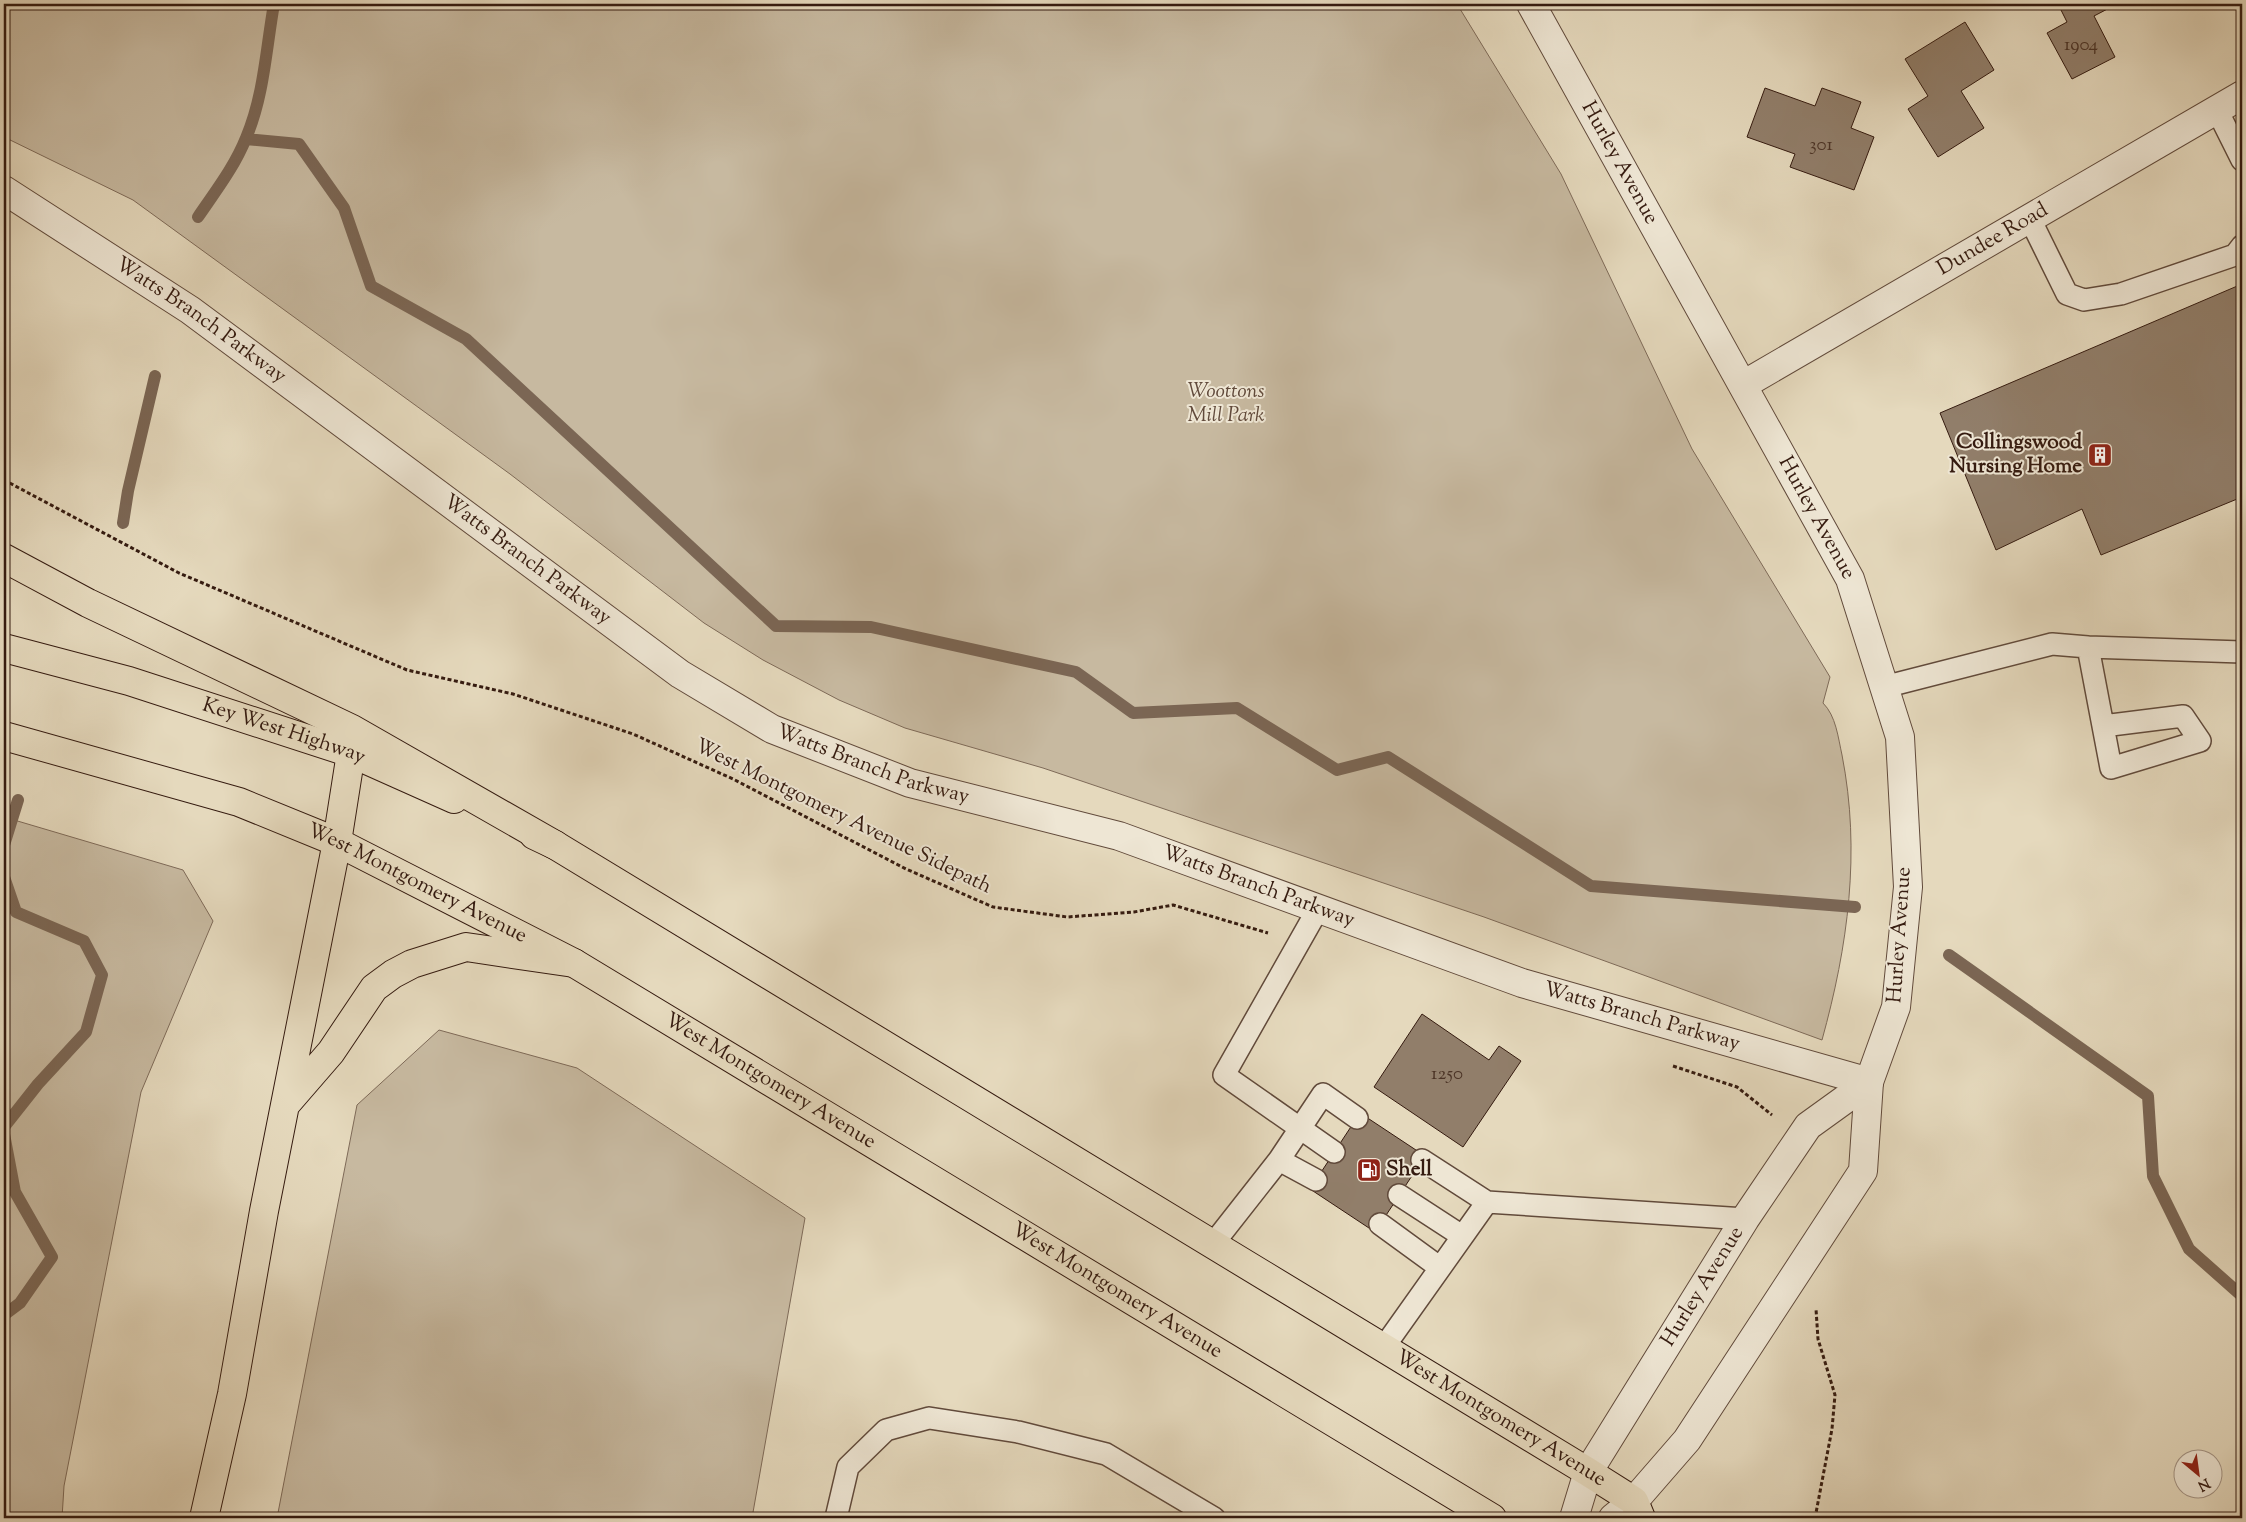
<svg xmlns="http://www.w3.org/2000/svg" width="2246" height="1522" viewBox="0 0 2246 1522" font-family="'Sorts Mill Goudy',serif">
	<rect width="100%" height="100%" fill="#e5d9bd"/>
	<filter id="stains"><feTurbulence type="fractalNoise" baseFrequency=".004" numOctaves="4"/><feColorMatrix values="0 0 0 0 .2 0 0 0 0 .09 0 0 0 0 .02 0 0 0 .5 -.17"/></filter>
	<radialGradient id="worn" r=".72"><stop offset=".6" stop-color="#630" stop-opacity="0"/><stop offset="1" stop-color="#630" stop-opacity=".3"/></radialGradient>
	<!-- green -->
	<path fill="#c7b9a0" stroke="#7e6a58" d="M4,4h1453l104,170 131,275 138,228 -7,26c13,13 15,34 19,52 19,97 6,191 -20,285l-338,-123 -441,-149 -138,-40 -66,-28 -76,-40 -59,-37 -194,-149 -377,-274 -129,-63z
		M4,817l179,53 30,51 -72,171 -77,394 -2,32h-58z
		M439,1030l138,38 228,150 -53,300h-475l80,-413z"/>
	<g fill="none" stroke-linecap="round" stroke-linejoin="round">
		<!-- stream -->
		<path stroke="#7b6654" stroke-width="12" d="M246,139l53,5 45,64 27,78 95,53 310,287 95,1 205,45 57,41 104,-5 100,62 51,-13 203,129 264,21
			M198,217c17,-25 37,-51 48,-79 18,-42 20,-89 28,-134
			M123,523l5,-32 27,-115
			M4,845l14,-45
			M4,877l12,35 68,29 18,34 -16,57 -48,52 -34,43
			M1949,955l199,141 5,80 36,73 53,47
			M4,1134l11,58 37,65 -32,46 -16,12"/>
	</g>
	<!-- building -->
	<path fill="#917e6a" stroke="#351b10" d="M2058,4h59l-23,12 21,41 -43,22 -25,-46 20,-11z
		M1965,22l29,48 -33,21 23,37 -46,29 -30,-48 20,-13 -23,-37z
		M1765,88l50,18 7,-18 39,14 -10,26 23,9 -20,53 -64,-23 5,-13 -48,-17z
		M2242,284v213l-141,58 -19,-46 -86,41 -56,-137z
		M1422,1014l67,46 10,-14 22,15 -58,86 -89,-60z
		M1360,1113l65,43 -50,76 -65,-43z"/>
	<g fill="none" stroke-linecap="round" stroke-linejoin="round">
		<defs>
			<path id="service" d="M2217,110l25,50
				M2030,219l37,75 17,6 37,-6 114,-39 7,-9
				M2088,647l154,5
				M1884,687l168,-43 36,3 23,121 89,-27 -17,-25 -80,10
				M1318,909l-94,166 110,77
				M1422,1160l65,42
				M1316,1180l-37,-20 44,-66 34,24
				M1399,1195l63,41
				M1380,1224l59,43
				M1213,1244l66,-84
				M1384,1347l103,-145 258,17
				M836,1518l12,-51 38,-37 43,-12 89,14 88,22 108,64"/>
			<g id="minor">
				<path id="s1" d="M1743,385l499,-290"/>
			</g>
			<g id="tertiary">
				<path id="s2" d="M1531,4l319,575 50,158 8,150 -12,120 -27,75 -6,89 -176,269 -53,61 -21,17"/>
				<path id="s3" d="M4,190l186,120 490,364 92,55 138,54 209,53 403,147 347,99"/>
				<path id="s4" d="M1574,1518l14,-46 157,-253 63,-93 61,-44"/>
			</g>
			<g id="primary">
				<path id="s5" d="M4,648l125,33 222,72 103,46"/>
				<path id="s6" d="M4,736l235,66 98,40 237,121 918,555"/>
				<path id="s7" d="M534,835l21,10 1033,627 46,29 7,17"/>
			</g>
			<path id="motorway" d="M4,558l84,45 264,126 203,116
				M286,1104l45,-52 43,-64 19,-14 19,-10 54,-17 108,16
				M204,1518l28,-124 32,-183 73,-369 14,-89"/>
		</defs>
		<!-- service casing -->
		<use href="#service" stroke="#614a3b" stroke-width="24"/>
		<!-- minor casing -->
		<use href="#minor" stroke="#614a3b" stroke-width="30"/>
		<!-- tertiary casing -->
		<use href="#tertiary" stroke="#614a3b" stroke-width="30"/>
		<!-- primary casing -->
		<use href="#primary" stroke="#351b10" stroke-width="30"/>
		<!-- motorway casing -->
		<use href="#motorway" stroke="#351b10" stroke-width="30"/>
		<!-- path -->
		<path stroke="#351b10" stroke-width="3" stroke-dasharray="4 2.5" stroke-linecap="butt" d="M4,480l175,93 228,97 106,24 120,40 100,45 173,90 87,38 74,10 67,-5 39,-7 95,28
			M1673,1066l64,21 35,28
			M1815,1518l17,-89 3,-34 -17,-56 -2,-30"/>
		<!-- service -->
		<use href="#service" stroke="#eee6d4" stroke-width="21"/>
		<!-- minor -->
		<use href="#minor" stroke="#eee6d4" stroke-width="28"/>
		<!-- tertiary -->
		<use href="#tertiary" stroke="#eee6d4" stroke-width="28"/>
		<!-- primary -->
		<use href="#primary" stroke="#e5d9bd" stroke-width="28"/>
		<!-- motorway -->
		<use href="#motorway" stroke="#e5d9bd" stroke-width="28"/>
	</g>
	<!-- icons -->
	<defs>
		<symbol id="building-square" viewBox="-11 -11 22 22"><rect x="-9" y="-9" width="18" height="18" rx="4" fill="#8f2418" stroke="#eee6d4"/><path d="M-4-6H4V6H1V3H-1V6H-4ZM-2.5-4.3h1.7v1.8h-1.7ZM.8-4.3h1.7v1.8H.8ZM-2.5-1h1.7V.8h-1.7ZM.8-1h1.7V.8H.8Z" fill="#fff"/></symbol>
		<symbol id="fuel-square" viewBox="-11 -11 22 22"><rect x="-9" y="-9" width="18" height="18" rx="4" fill="#8f2418" stroke="#eee6d4"/><path d="M-5.5-6h7V0h2V4h1.3V-2.5L3-4.5l.8-.8L6-3V5H2.5V1h-1V6h-7ZM-4.2-4.7v3.2H.2V-4.7Z" fill="#fff"/></symbol>
	</defs>
	<g fill-rule="evenodd">
		<use href="#building-square" x="2086" y="441" width="28" height="28"/>
		<use href="#fuel-square" x="1355" y="1156" width="28" height="28"/>
	</g>
	<g text-anchor="middle" dominant-baseline="central" stroke-width="4" stroke-linejoin="round" paint-order="stroke">
		<!-- number labels -->
		<g font-size="19" fill="#4c3426">
			<text x="2081" y="45">1904</text>
			<text x="1821" y="145">301</text>
			<text x="1447" y="1074">1250</text>
		</g>
		<!-- street labels -->
		<g font-size="21" fill="#351b10" stroke="#eee6d4">
			<text stroke="none"><textPath href="#s2" startOffset="182">Hurley Avenue</textPath></text>
			<text stroke="none"><textPath href="#s1" startOffset="289">Dundee Road</textPath></text>
			<text stroke="none"><textPath href="#s3" startOffset="236">Watts Branch Parkway</textPath></text>
			<text stroke="none"><textPath href="#s2" startOffset="588">Hurley Avenue</textPath></text>
			<text stroke="none"><textPath href="#s3" startOffset="641">Watts Branch Parkway</textPath></text>
			<text stroke="none"><textPath href="#s5" startOffset="292">Key West Highway</textPath></text>
			<text stroke="none"><textPath href="#s3" startOffset="1046">Watts Branch Parkway</textPath></text>
			<text transform="translate(843 817) rotate(26)">West Montgomery Avenue Sidepath</text>
			<text stroke="none"><textPath href="#s6" startOffset="440">West Montgomery Avenue</textPath></text>
			<text stroke="none"><textPath href="#s3" startOffset="1451">Watts Branch Parkway</textPath></text>
			<text transform="translate(1900 935) rotate(-86)">Hurley Avenue</text>
			<text stroke="none"><textPath href="#s3" startOffset="1856">Watts Branch Parkway</textPath></text>
			<text stroke="none"><textPath href="#s6" startOffset="845">West Montgomery Avenue</textPath></text>
			<text stroke="none"><textPath href="#s4" startOffset="266">Hurley Avenue</textPath></text>
			<text stroke="none"><textPath href="#s6" startOffset="1250">West Montgomery Avenue</textPath></text>
			<text stroke="none"><textPath href="#s7" startOffset="1129">West Montgomery Avenue</textPath></text>
		</g>
		<!-- park labels -->
		<g font-size="21" font-style="italic" fill="#614a3b" stroke="#eee6d4">
			<text x="1226" y="392">Woottons<tspan x="1226" dy="24">Mill Park</tspan></text>
		</g>
		<!-- poi labels -->
		<g font-size="21" font-weight="bold" fill="#351b10" stroke="#eee6d4" text-anchor="end">
			<text x="2082" y="443">Collingswood<tspan x="2082" dy="24">Nursing Home</tspan></text>
			<text x="1386" y="1170" text-anchor="start">Shell</text>
		</g>
	</g>
	<!-- margin -->
	<rect width="2246" height="1522" fill="none" stroke="#e5d9bd" stroke-width="20"/>
	<rect x="5" y="5" width="2236" height="1512" fill="none" stroke="#351b10" stroke-width="2.5"/>
	<rect x="10" y="10" width="2226" height="1502" fill="none" stroke="#351b10"/>
	<!-- north arrow -->
	<g transform="translate(2198 1474) rotate(151)"><circle r="24" fill="#eee6d4" stroke="#a49586"/>
	<path d="M0-4L9 19L0 12L-9 19Z" fill="#8f2418"/>
	<text y="-8" font-size="14" font-weight="bold" text-anchor="middle" fill="#351b10">N</text>
	</g>
	<rect width="100%" height="100%" filter="url(#stains)"/>
	<rect width="100%" height="100%" fill="url(#worn)"/>
</svg>
